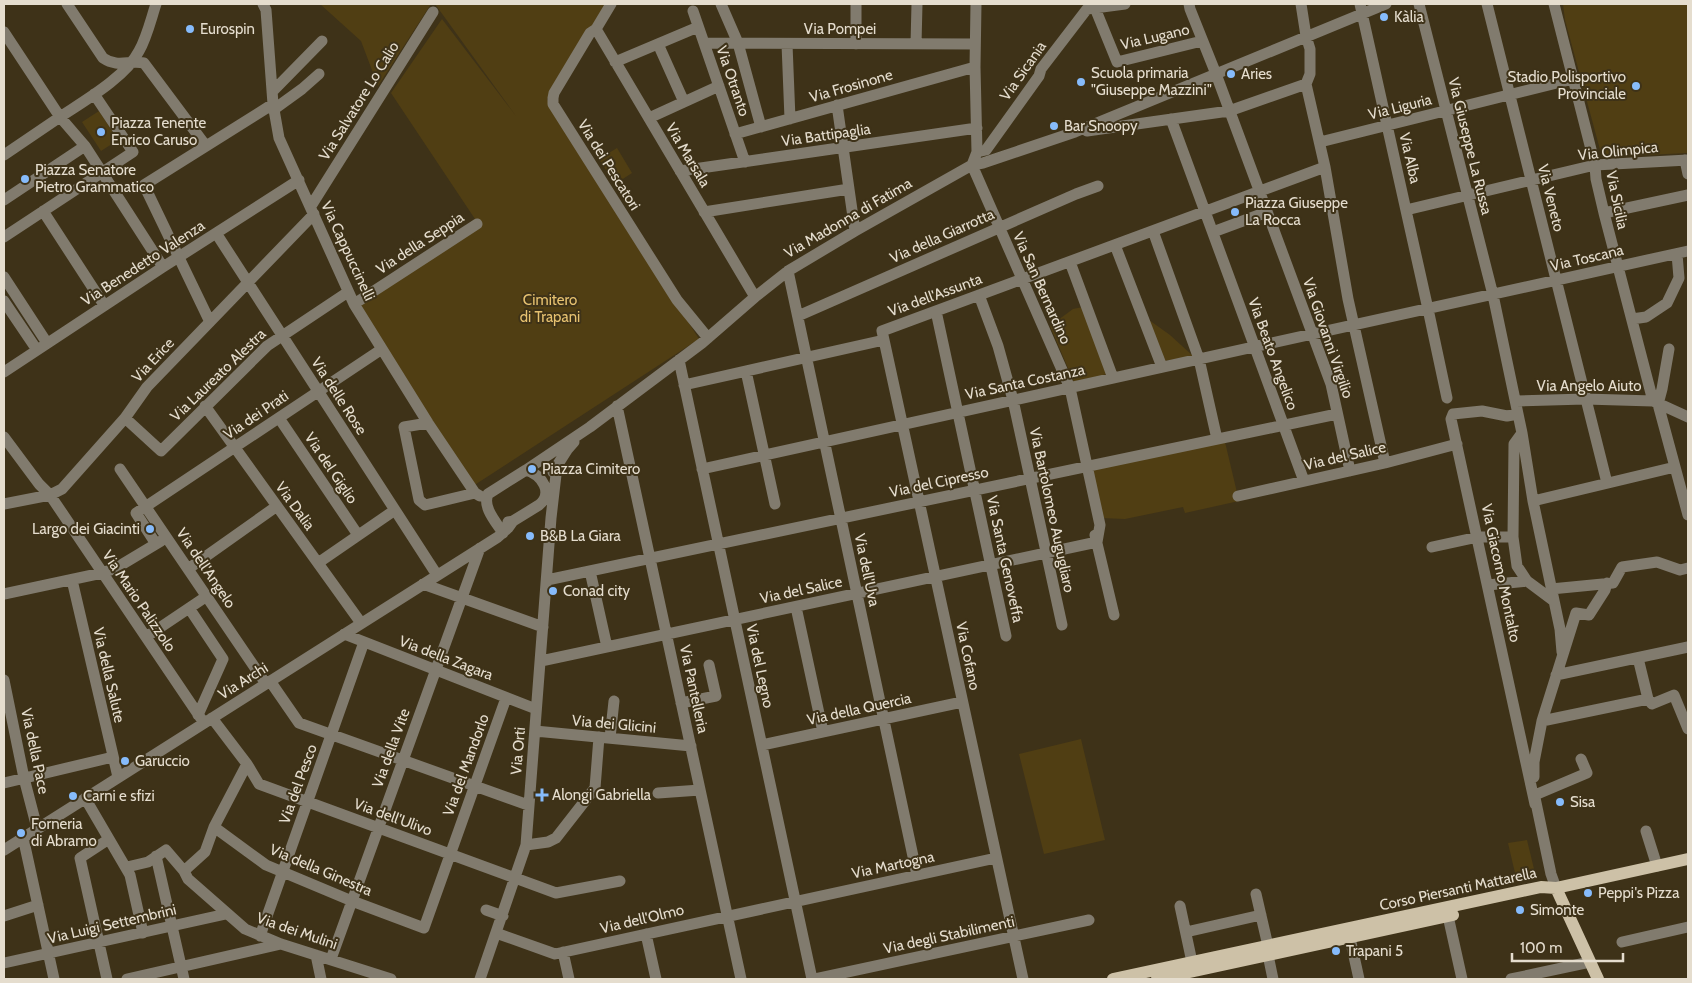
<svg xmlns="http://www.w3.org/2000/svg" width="1692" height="983" viewBox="0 0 1692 983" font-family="Cabin,sans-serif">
	<rect width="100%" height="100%" fill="#3e3218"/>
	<!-- green -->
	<path fill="#503e13" d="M320,4h111l-53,82 -17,-45z
		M435,4h171l-59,95 152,240 -226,147 -115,-182 117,-85 -84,-126 51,-74 74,97z
		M1563,4h125v149l-86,4 -37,-137z
		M99,111l19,29 -17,11 -19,-29z
		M617,148l15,25 -17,11 -16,-25z
		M1083,307l24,67 -33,8 -24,-56 23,-17z
		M1149,320l21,15 23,21 -29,5z
		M1225,442l14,59 -54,12 -2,-6 -58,12 -23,-1 -9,-48z
		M1081,739l24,101 -61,14 -25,-100z
		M1527,840l7,29 -19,4 -7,-30z"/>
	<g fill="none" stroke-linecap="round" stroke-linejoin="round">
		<!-- minor -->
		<path stroke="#817b6e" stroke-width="11" d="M67,4l36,54c15,10 25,2 41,5l62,83
			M263,4l3,6 7,94 6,34 75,166 74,119 47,70
			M611,4l-15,25 -6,4 -36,60 -1,5v6l124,196 31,38
			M721,4l17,39 23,84
			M1092,4l3,4 22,54 85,-21
			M1189,4l1,5 26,65 115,310 19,87
			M1301,4l5,32 4,13v25l-4,10
			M1360,4l68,305 19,89
			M1419,4l74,291 29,138 11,68 27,128 2,23
			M1487,4l120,479
			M1554,4l41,161 1,14 8,34 49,188
			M693,11l52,151
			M596,29l159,268
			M4,32l56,85c24,-16 66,-40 79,-66 8,-14 12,-32 17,-47
			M704,43l271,1
			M658,44l26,58
			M787,44l3,75
			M856,44v-40
			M916,44l1,-40
			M615,62l83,-35
			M1306,84l19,83 23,132 37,164
			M272,92l50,-51
			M837,105l18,126
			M273,110l29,-21 17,-15
			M649,118l70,-32
			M1171,119l133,362
			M1087,131l142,-20 77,-27
			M735,134l240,-67
			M1320,142l253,-63
			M85,146l78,121
			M977,152l9,-2 53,-74 2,-7 46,-60 38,-5
			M4,155l56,-38 25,29 -81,54
			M1685,160l3,14
			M972,165l11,-2 92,-31 311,-128
			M972,165l98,223 30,137 -3,17
			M680,171l297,-43
			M311,206l122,-194
			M1406,210l189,-45 93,-5
			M43,211l61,94
			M704,212l145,-23
			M1604,213l84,-18
			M1153,231l46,128 18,80
			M1213,232l54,-20
			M216,233l221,342
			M4,237l129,-85 -39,-58
			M1115,245l47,122
			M1070,262l43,116
			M788,271l129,604
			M4,277l43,66
			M979,295l19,51 15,54 49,225
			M4,301l33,49
			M354,304l123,-80
			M936,311l70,325
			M798,316l278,-122 22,-8
			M1632,319l14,-2 21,-14 12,-25 -2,-24
			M210,322l-66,-137 129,-81
			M884,340l139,639
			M679,360l133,619
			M746,371l29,133
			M4,372l159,-105 136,-87
			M684,385l200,-45 -2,-9 443,-164
			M1516,401l69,-2 68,2 35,16
			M1658,404l30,111
			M1658,404l4,-15 7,-40
			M205,406l156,217
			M617,406l124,573
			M1518,414l-11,2 -25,-5 -29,3 -2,5 84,385
			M125,418l36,33 106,-105 81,-54
			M279,418l79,117
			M428,423l-24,4 15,73 6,5 50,-12 5,3
			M1522,433l-8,11 -1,93 4,29 10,15 27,20
			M4,437l35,47 11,11 154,228
			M120,469l146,215
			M702,469l986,-218
			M553,472l14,-22 7,-8
			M1238,496l147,-33 72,-19
			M1533,501l142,-34
			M4,504l46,-9 12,-6 63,-71 22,-31 167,-173
			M508,522l5,-1 26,-16c15,-12 3,-30 -13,-35
			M503,533c-7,-11 -21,-26 -15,-39l38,-24 64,-43 112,-84 53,-46 33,-26 67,-40 117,-66 5,-13 -2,-85 1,-63
			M1095,535l19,80
			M156,544l-20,-31 246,-164
			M1432,547l46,-10h35
			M318,563l77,-53
			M188,569l89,-63
			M590,571l17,76
			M72,580l46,197
			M547,580l790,-166
			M423,584l120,43
			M1488,585l39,-4
			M1551,589l62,-6 9,-16 35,-5 23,8 8,-2
			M4,594l98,-21 14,-5 45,-27
			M796,607l27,125
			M189,608l34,51 -25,56
			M344,634l192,75
			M146,637l61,-41
			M1638,658l10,41
			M541,661l556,-119
			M1556,675l132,-28
			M4,680l20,98 13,50
			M270,681l29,42 229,82
			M681,703l35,-7 -7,-31
			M212,718l35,46 12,20 297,109 64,-12
			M1542,721l106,-22 4,5 22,-9 14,34
			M535,731l156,15
			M610,738l4,-37
			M762,745l200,-43
			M1534,777v-15l8,-41 34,-108 13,2 16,-25 2,-7
			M4,783l109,-26
			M658,793l42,-3
			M1535,795l52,-22 -6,-14
			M85,798l45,77 13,58
			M1535,798l16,76 5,14
			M214,827l52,38 86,36 72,27 82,-230
			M1646,831l11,35
			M23,837l31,142
			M526,845l22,-3 8,-4 39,-50 4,-51
			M4,850l494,-313 10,-9 5,-7
			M156,856l28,123
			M127,867l21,-5 18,-12 18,21 21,-19 9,-25 33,-63
			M184,871l4,8 57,50 36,15 110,35
			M1256,894l12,52
			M1180,906l12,56
			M486,910l17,6
			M4,916l34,-11
			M1448,916l14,63
			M1186,932l75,-17
			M496,933l59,21 441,-96
			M646,934l10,45
			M260,936l104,-294
			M1350,938l9,41
			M1622,942l66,-15
			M563,952l6,27
			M316,955l5,24
			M1268,955l5,24
			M331,959l149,-411
			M4,963l222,-49
			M107,979l-27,-121 29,-19
			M127,979l154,-35
			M480,979l46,-134 25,-327 6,-52
			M815,979l274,-59
			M1511,979l79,-17"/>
		<!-- major -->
		<path stroke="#cdc1a7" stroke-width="12" d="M1556,888l42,91
			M1113,979l428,-92 15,1 132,-29
			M1157,979l296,-64"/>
	</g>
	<!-- markers -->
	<g fill="#86bbfb" stroke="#3e3218" stroke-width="2">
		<circle cx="1384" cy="17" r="5"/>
		<circle cx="190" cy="29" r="5"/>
		<circle cx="1231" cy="74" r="5"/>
		<circle cx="1081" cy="82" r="5"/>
		<circle cx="1636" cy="86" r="5"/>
		<circle cx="1054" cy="126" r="5"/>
		<circle cx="101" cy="132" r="5"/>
		<circle cx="25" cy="179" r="5"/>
		<circle cx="1235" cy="212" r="5"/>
		<circle cx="532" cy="469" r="5"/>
		<circle cx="150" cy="529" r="5"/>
		<circle cx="530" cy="536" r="5"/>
		<circle cx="553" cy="591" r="5"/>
		<circle cx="125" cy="761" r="5"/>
		<path d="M539.5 787.5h5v5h5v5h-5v5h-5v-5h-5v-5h5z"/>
		<circle cx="73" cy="796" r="5"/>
		<circle cx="1560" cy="802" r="5"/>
		<circle cx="21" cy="833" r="5"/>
		<circle cx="1588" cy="893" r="5"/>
		<circle cx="1520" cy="910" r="5"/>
		<circle cx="1336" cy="951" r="5"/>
	</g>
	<g text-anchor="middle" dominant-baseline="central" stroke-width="4" stroke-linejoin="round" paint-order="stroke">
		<!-- poi labels -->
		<g font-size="15" fill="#e5ddce" stroke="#3e3218" text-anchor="start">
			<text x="1394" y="17">Kàlia</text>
			<text x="200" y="29">Eurospin</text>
			<text x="1091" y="73">Scuola primaria<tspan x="1091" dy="17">"Giuseppe Mazzini"</tspan></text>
			<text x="1241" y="74">Aries</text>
			<text x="1626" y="77" text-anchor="end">Stadio Polisportivo<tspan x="1626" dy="17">Provinciale</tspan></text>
			<text x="111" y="123">Piazza Tenente<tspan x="111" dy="17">Enrico Caruso</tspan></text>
			<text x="1064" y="126">Bar Snoopy</text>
			<text x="35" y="170">Piazza Senatore<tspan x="35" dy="17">Pietro Grammatico</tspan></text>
			<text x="1245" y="203">Piazza Giuseppe<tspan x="1245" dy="17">La Rocca</tspan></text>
			<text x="542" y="469">Piazza Cimitero</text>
			<text x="140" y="529" text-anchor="end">Largo dei Giacinti</text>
			<text x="540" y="536">B&amp;B La Giara</text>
			<text x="563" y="591">Conad city</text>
			<text x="135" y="761">Garuccio</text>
			<text x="552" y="795">Alongi Gabriella</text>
			<text x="83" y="796">Carni e sfizi</text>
			<text x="1570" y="802">Sisa</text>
			<text x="31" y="824">Forneria<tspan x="31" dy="17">di Abramo</tspan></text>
			<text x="1598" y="893">Peppi's Pizza</text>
			<text x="1530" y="910">Simonte</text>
			<text x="1346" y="951">Trapani 5</text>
		</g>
		<!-- street labels -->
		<g font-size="15" fill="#e5ddce" stroke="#3e3218">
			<text x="840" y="29">Via Pompei</text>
			<text transform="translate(1155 37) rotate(-13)">Via Lugano</text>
			<text transform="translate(1023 71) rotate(-55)">Via Sicania</text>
			<text transform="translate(733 81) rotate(71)">Via Otranto</text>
			<text transform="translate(851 86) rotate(-16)">Via Frosinone</text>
			<text transform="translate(359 101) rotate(-58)">Via Salvatore Lo Calio</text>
			<text transform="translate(1400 107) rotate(-14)">Via Liguria</text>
			<text transform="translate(826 135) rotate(-8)">Via Battipaglia</text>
			<text transform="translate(1470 146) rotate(76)">Via Giuseppe La Russa</text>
			<text transform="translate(1618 151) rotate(-6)">Via Olimpica</text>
			<text transform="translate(688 155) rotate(59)">Via Marsala</text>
			<text transform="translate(1410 158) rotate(77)">Via Alba</text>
			<text transform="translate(609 165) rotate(58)">Via dei Pescatori</text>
			<text transform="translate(1551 198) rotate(76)">Via Veneto</text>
			<text transform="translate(1617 200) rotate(78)">Via Sicilia</text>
			<text transform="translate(848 218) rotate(-30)">Via Madonna di Fatima</text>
			<text transform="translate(942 236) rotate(-24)">Via della Giarrotta</text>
			<text transform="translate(420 243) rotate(-33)">Via della Seppia</text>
			<text transform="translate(348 251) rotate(65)">Via Cappuccinelli</text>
			<text transform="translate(1587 258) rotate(-13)">Via Toscana</text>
			<text transform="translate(143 263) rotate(-33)">Via Benedetto Valenza</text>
			<text transform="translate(1042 288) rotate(66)">Via San Bernardino</text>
			<text transform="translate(935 295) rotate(-20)">Via dell'Assunta</text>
			<text transform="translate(1328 338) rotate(71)">Via Giovanni Virgilio</text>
			<text transform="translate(1273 354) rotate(70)">Via Beato Angelico</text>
			<text transform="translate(153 360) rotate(-47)">Via Erice</text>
			<text transform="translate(218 375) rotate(-44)">Via Laureato Alestra</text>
			<text transform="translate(1025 382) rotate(-12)">Via Santa Costanza</text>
			<text x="1589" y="386">Via Angelo Aiuto</text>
			<text transform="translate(339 396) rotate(57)">Via delle Rose</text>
			<text transform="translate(256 415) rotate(-34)">Via dei Prati</text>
			<text transform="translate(1345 456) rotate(-13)">Via del Salice</text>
			<text transform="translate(331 468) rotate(56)">Via del Giglio</text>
			<text transform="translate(939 482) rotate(-12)">Via del Cipresso</text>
			<text transform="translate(295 506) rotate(54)">Via Dalia</text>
			<text transform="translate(1052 510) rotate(78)">Via Bartolomeo Augugliaro</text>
			<text transform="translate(1005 559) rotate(78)">Via Santa Genoveffa</text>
			<text transform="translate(206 568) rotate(56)">Via dell'Angelo</text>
			<text transform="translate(867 570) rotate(78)">Via dell'Uva</text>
			<text transform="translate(1501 573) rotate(78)">Via Giacomo Montalto</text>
			<text transform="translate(801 590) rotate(-12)">Via del Salice</text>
			<text transform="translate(139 601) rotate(56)">Via Mario Palizzolo</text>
			<text transform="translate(968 656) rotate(78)">Via Cofano</text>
			<text transform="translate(446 658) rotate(21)">Via della Zagara</text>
			<text transform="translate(760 666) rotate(78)">Via del Legno</text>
			<text transform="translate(109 675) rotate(77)">Via della Salute</text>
			<text transform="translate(243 681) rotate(-32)">Via Archi</text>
			<text transform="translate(694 689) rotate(78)">Via Pantelleria</text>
			<text transform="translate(859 709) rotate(-12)">Via della Quercia</text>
			<text transform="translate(614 724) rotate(5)">Via dei Glicini</text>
			<text transform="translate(391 748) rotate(-70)">Via della Vite</text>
			<text transform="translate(35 751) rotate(78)">Via della Pace</text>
			<text transform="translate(518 751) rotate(-85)">Via Orti</text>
			<text transform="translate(466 765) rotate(-70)">Via del Mandorlo</text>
			<text transform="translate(298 784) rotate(-70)">Via del Pesco</text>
			<text transform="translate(393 817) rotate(20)">Via dell'Ulivo</text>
			<text transform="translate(893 865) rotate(-12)">Via Martogna</text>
			<text transform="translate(321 870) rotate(23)">Via della Ginestra</text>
			<text transform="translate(1458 889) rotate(-12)">Corso Piersanti Mattarella</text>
			<text transform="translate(642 919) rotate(-13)">Via dell'Olmo</text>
			<text transform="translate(112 924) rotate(-13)">Via Luigi Settembrini</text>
			<text transform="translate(297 931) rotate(19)">Via dei Mulini</text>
			<text transform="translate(949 935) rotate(-12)">Via degli Stabilimenti</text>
		</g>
		<!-- park labels -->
		<g font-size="15" fill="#e7c270" stroke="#3e3218">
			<text x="550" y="300">Cimitero<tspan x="550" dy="17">di Trapani</tspan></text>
		</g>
	</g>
	<!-- border -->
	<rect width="1692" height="983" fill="none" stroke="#e5ddce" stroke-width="10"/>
	<!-- scale -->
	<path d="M1512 953v8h111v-8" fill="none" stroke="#e5ddce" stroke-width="2.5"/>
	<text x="1520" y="953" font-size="15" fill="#e5ddce" stroke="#3e3218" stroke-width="4" paint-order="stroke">100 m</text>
</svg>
